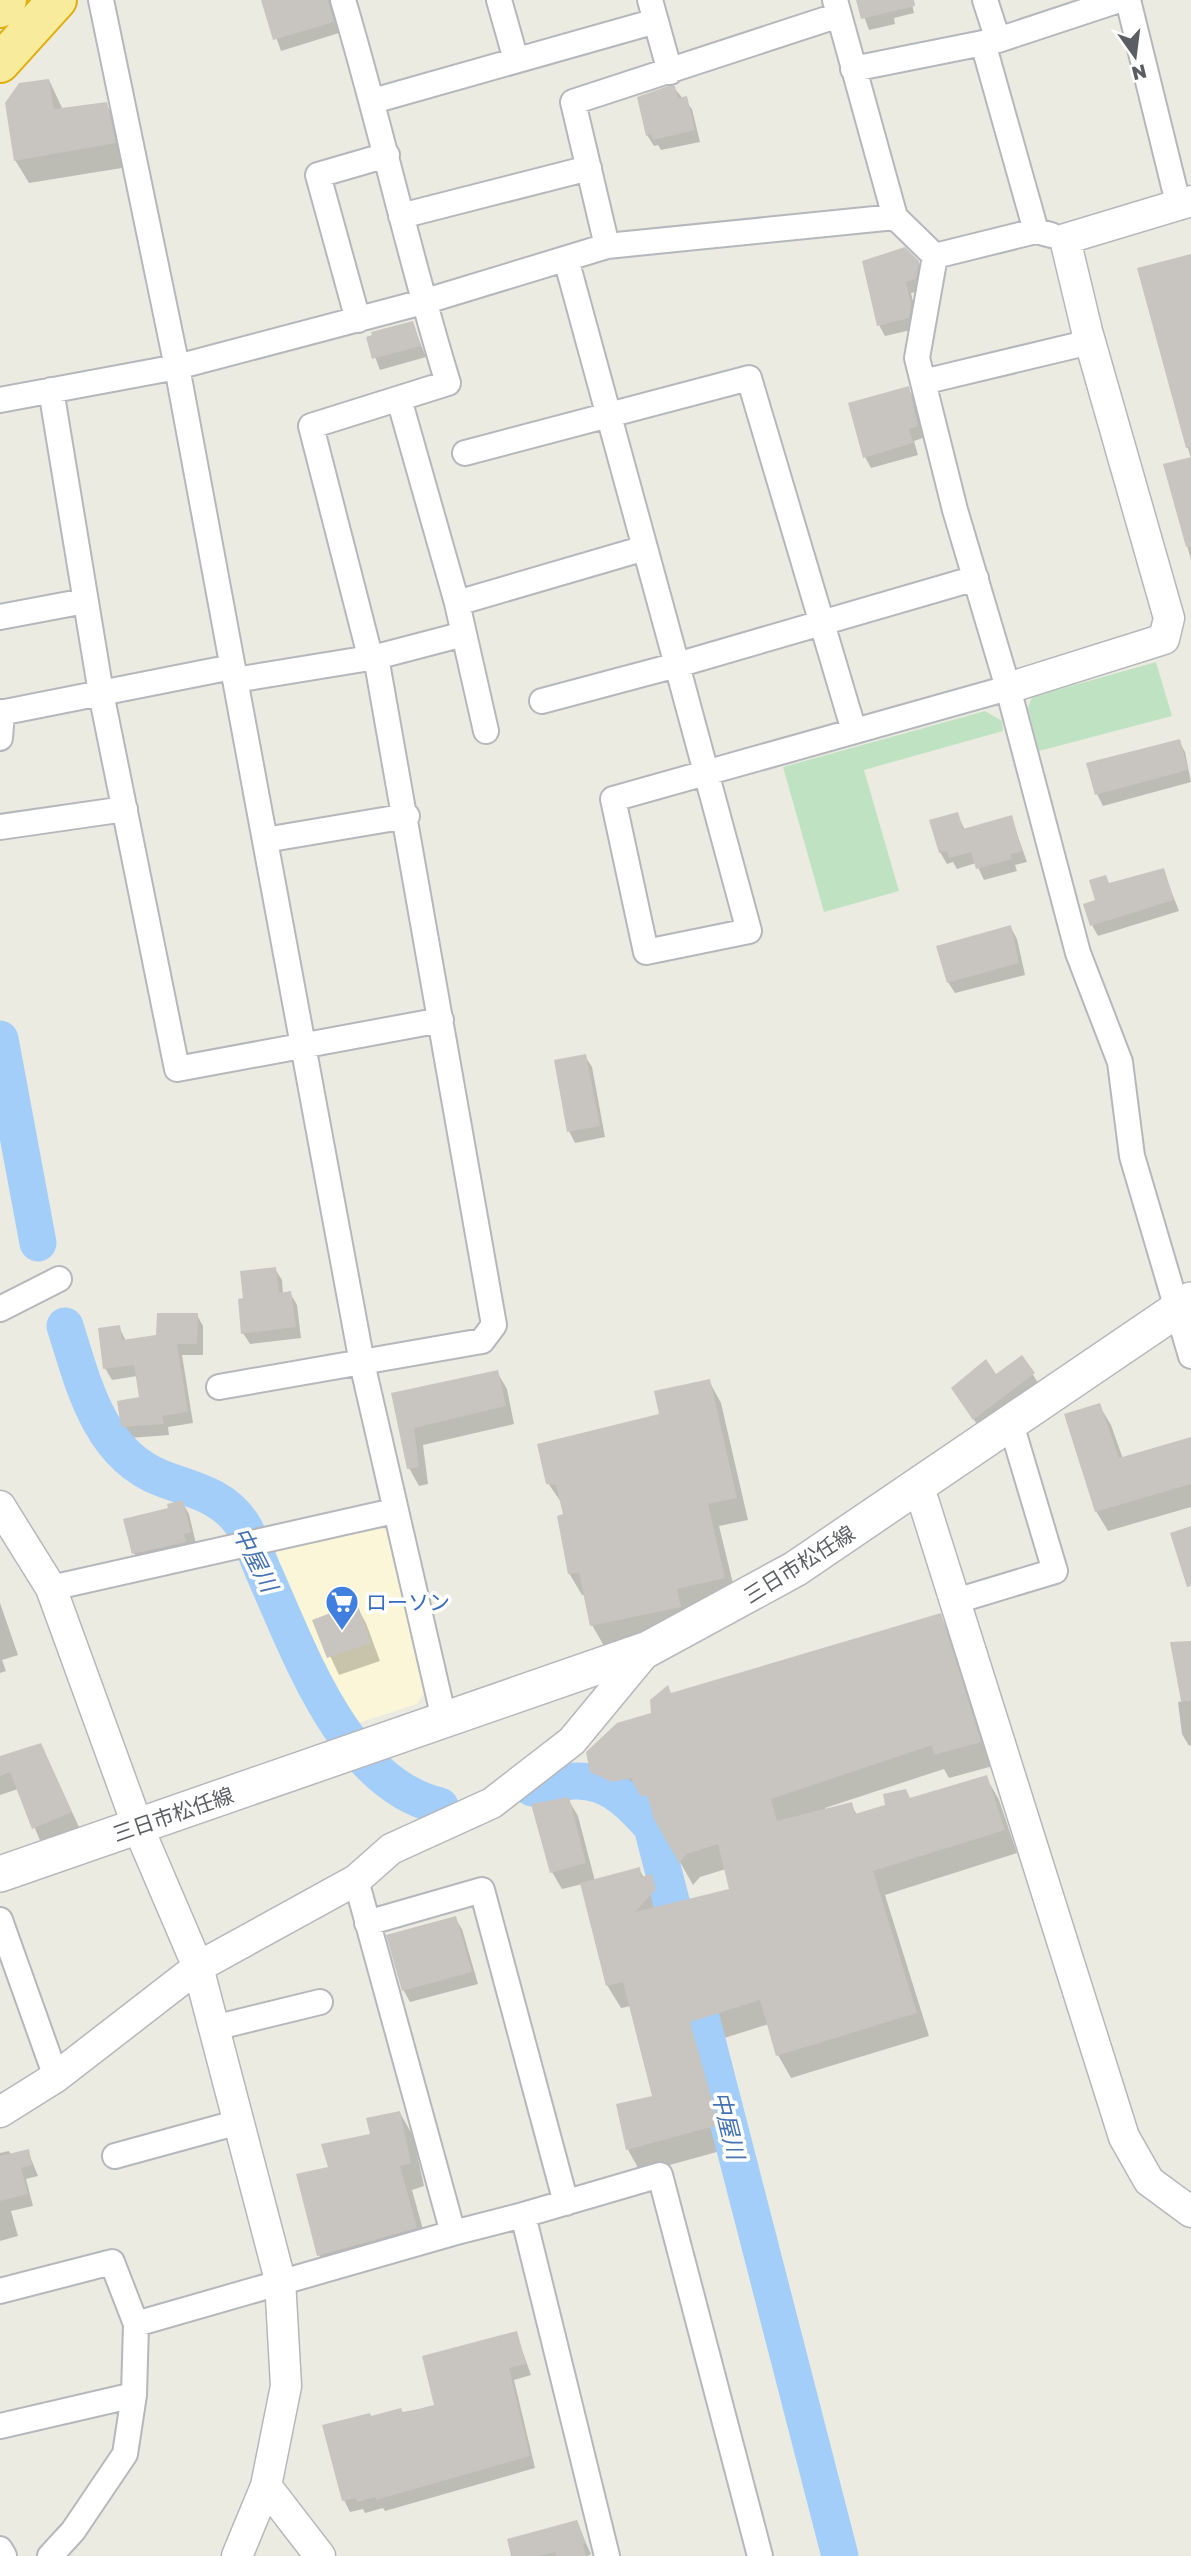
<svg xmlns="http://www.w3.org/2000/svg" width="1191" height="2556" viewBox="0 0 1191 2556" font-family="'Golos Text','Noto Sans JP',sans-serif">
	<rect width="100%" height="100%" fill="#ecebe2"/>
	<!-- commercial -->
	<path fill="#fbf6d7" d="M375,1524l11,7 39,161 -8,12 -68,22 -79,-176z"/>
	<!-- green -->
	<path fill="#bfe3c2" d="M1156,662l16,54 -133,35 -11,-43 4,-11z
		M985,711l17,10 1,10 -139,39 35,121 -75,21 -41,-145z"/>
	<!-- shadow -->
	<path fill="#0003" d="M263,0h67l9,33 -58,18z
		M858,0h53l3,13 -20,5 1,6 -26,6z
		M49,80l14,30 43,-6 14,24 8,39 -99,16 -14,-23z
		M674,88l18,21 8,33 -39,8 -3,-5 -4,1 -7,-11z
		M1191,256v304l-26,-95 26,-6 -52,-190z
		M918,262l6,12 -2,17 -11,2 6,25 -2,11 -30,7 -6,-11z
		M412,323l14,34 -46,13 -12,-32z
		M908,388l6,11 9,39 -9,3 4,14 -47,13 -6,-11z
		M1179,741l6,11 6,30 -88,24 -6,-12z
		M957,814l8,16 46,-13 16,45 -12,3 2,6 -33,9 -8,-17 -19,6 -4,-7 -6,2 -7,-12z
		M1163,870l16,41 -81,25 -6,-11 6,-24 12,-16z
		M1011,928l6,11 8,36 -70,18 -7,-11z
		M585,1056l7,11 13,70 -30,6 -6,-12z
		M275,1269l7,11 1,14 7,-1 7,12 4,33 -51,6 -7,-11z
		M197,1315l6,11v29h-21l11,68 -25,4 1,8 -40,3 -7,-11 19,-28 -4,-23 -25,4 -7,-12 14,-41 7,14 32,-4z
		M1022,1357l18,29 -59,44 -21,-31z
		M497,1372l10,17 7,35 -91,21 5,39 -9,2 -10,-18 -16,-73z
		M709,1381l12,22 27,117 -29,6 18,74 -45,29 -88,17 -12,-21 -7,-30h-3l-13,-22 -6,-68 -15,-22 113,-67z
		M1099,1405l12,20 12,34 68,-20v68l-83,24 -12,-20z
		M182,1502l7,12 7,30 -56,21 -6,-12 36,-44z
		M0,1603l18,52 -16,5 4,11 -6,2z
		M356,1605l10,18 14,38 -41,14 -25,-54z
		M940,1615l13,23 40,128 -44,12 -5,-9 -119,39 1,2 25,-6 6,11 129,-38 13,23 18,53 -132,42 44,141 -138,42 -13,-23 -9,-31 -67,21 29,103 -90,25 -13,-23 -9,-45 36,-8 -24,-91 -10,2 -14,-23 -25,-101 -20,5 -10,-17 16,-73 10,17 17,65 44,-12 5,9 7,-2 15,30 65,-16 -5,-21 -26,8 -7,8 -48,-85 -18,4 -21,-9 -14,-23 79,-78z
		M1191,1643v102l-2,1 -7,-12 -4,-32 5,-1 -11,-57z
		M41,1746l39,83 -38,16 -24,-56 -18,6v-37z
		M455,1918l7,11 16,55 -68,18 -6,-11 -15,-55z
		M400,2113l13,23 11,50 -12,4 17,61 -97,27 -13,-23 12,-87z
		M9,2151l2,4 17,-4 10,25 -12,3 7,27 -22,5 7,25 -18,5v-88z
		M516,2333l15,42 -17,5 21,88 -150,43 -2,-3 -18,5 -2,-4 -13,3 -6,-12 27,-82 65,-12z
		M576,2522l15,32 -3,2h-75z"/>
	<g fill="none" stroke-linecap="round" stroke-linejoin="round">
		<!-- river -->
		<path stroke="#a4cefa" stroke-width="37" d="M0,1039l38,204
			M65,1326c18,57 34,128 96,152 30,12 61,16 81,46 9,14 15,33 22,49 36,80 81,211 176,233
			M532,1788c61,-15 79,-7 120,39l188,729"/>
	</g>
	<!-- building -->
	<path fill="#c8c4bf" d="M261,0h67l6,22 -61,18z
		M856,0h58l1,6 -54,13z
		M49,79l5,30 53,-7 9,41 -102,18 -9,-58 14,-20z
		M668,86h7l3,12 9,-2 8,34 -42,10 -2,-6 -5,2 -9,-39z
		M905,247l14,14 -3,18 -10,3 5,23 -2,13 -32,8 -15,-65z
		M1191,254v193l-5,1 -49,-180z
		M413,321l8,25 -49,13 -6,-22 6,-2 -1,-3z
		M909,386l9,40 -9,3 4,14 -50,15 -15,-55z
		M1191,457v90h-5l-23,-83z
		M1180,739l8,31 -93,25 -9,-32z
		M958,812l5,17 49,-14 10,36 -12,3 2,5 -36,10 -5,-17 -22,6 -2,-7 -8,2 -10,-33z
		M1164,868l10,32 -84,26 -7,-22 12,-4 -6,-20 17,-5 3,8z
		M1011,925l8,38 -72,20 -11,-37z
		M586,1054l14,72 -33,6 -13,-72z
		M276,1267l3,26 12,-2 5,36 -55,7 -3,-35 5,-1 -3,-27z
		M157,1313h41l-1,31h-20l11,68 -26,4 2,8 -43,3 -4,-26 22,-4 -5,-32 -31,4 -5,-41 22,-3 2,15 34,-5z
		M1022,1355l13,18 -62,47 -22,-32 35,-29 10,15z
		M498,1370l8,36 -92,22 5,39 -12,2 -16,-76z
		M710,1379l27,119 -29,6 17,74 -48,11 4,18 -91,19 -11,-53 -11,1 -11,-58 6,-2 -7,-29 -10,-1 -9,-40 122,-30 -5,-23z
		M1100,1403l19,55 72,-21v47l-96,28 -31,-98z
		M183,1500l8,32 -7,2 2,8 -54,12 -9,-35 45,-11 -1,-4z
		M1191,1526v60l-4,1 -17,-54z
		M357,1603l14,40 -44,15 -15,-38z
		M941,1613l40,129 -47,13 -2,-10 -161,54 6,22 75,-19 3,12 30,-9 -2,-11 23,-5 4,9 77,-23 18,55 -132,41 44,142 -141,43 -16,-56 -70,22 29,103 -93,25 -10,-46 36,-8 -29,-114 -17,4 -26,-103 60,-16 1,10 11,-3 4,15 -21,23 94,-23 -11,-45 -31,10 -8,9 -25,-44 -7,-24 -6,2 -10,-19 -19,4 -22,-10 -4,-20 31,-29 34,-10 -1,-13 18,-15 3,8z
		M1191,1641v60h-10l-11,-59z
		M41,1743l31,69 -40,17 -22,-57 -10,4v-20z
		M569,1797l17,66 -36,10 -19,-69z
		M456,1916l16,56 -70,19 -16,-56z
		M400,2111l11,52 -11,3 17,62 -100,28 -21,-82 32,-7 -7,-23 49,-10 -4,-16z
		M29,2149l3,16 -11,3 7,26 -28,7v-45z
		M517,2331l9,33 -17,4 21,88 -154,44v-3l-19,5 -1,-4 -14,3 -20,-76 48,-12 1,3 30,-8 2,5 31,-8 -12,-49z
		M577,2520l9,23 -3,1 3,12h-30l-1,-4 -16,4h-28l-4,-17z"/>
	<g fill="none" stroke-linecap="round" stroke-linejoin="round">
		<defs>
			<path id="minor" d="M101,0l76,367 246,-65 184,-56 288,-29
				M343,0c38,127 66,257 105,383l-137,43 59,230
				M499,0l17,60
				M650,0l20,72
				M835,0l60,217 40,39 -18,102 38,152 53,178 70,265 42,109 12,94 59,200
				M985,0l13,40
				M1128,0l51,207
				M983,43l53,188
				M853,69l145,-29 121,-40
				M373,101l283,-80
				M401,216l188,-48
				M607,246l-34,-144 266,-87
				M935,256l101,-25 15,4
				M566,259l111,406 299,-87
				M358,320l-40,-145 69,-20
				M923,382l167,-40
				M51,390l50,303 76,376 264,-49
				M399,399l58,204
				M0,400l177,-33 185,996 82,356
				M465,453l284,-75 105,353
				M0,617l85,-16
				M376,657l88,-23
				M542,701l135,-36 72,266 -103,21 -33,-153c131,-37 263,-74 395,-111
				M0,713l232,-46
				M486,731l-29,-128 188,-55
				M0,738l2,-26
				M0,827l125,-18
				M265,840l142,-24
				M0,1309l59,-30
				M219,1387l263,-46 12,-16 -118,-668 -141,23
				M51,1588l343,-77
				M956,1601l99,-30 -44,-147
				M0,1920l56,157
				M367,1923l115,-33 84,313
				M214,2028l106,-26
				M115,2156l124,-34
				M523,2215l137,-40 100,381
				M453,2233l70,-18 84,341
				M0,2291l112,-29 24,62 -2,71 -134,31
				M136,2324l317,-91 -97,-353
				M0,2549l4,7
				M50,2556l23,-25 52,-77 9,-59"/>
			<path id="tertiary" d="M1008,688l156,-49 5,-21 -82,-287 -22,-92 126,-38
				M919,1487l205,650 25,44 42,31
				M0,1506l51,82 87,239 60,140 82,313 6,106 -20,100 -29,70
				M0,2112l56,-35 142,-110 158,-87 35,-31 101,-46 80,-62 76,-92
				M266,2486l54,70"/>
			<path id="secondary" d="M0,1874l648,-225 147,-80 396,-269"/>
			<path id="trunk" d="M0,8l7,-8
				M0,63l57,-63"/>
		</defs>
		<!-- minor casing -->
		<use href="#minor" stroke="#b4b7bc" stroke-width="28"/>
		<!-- tertiary casing -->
		<use href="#tertiary" stroke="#b4b7bc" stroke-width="33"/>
		<!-- secondary casing -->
		<use href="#secondary" stroke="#b5b8bd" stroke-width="38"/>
		<!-- trunk casing -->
		<use href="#trunk" stroke="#e1ad0d" stroke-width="42"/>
		<!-- minor -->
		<use href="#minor" stroke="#fff" stroke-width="24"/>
		<!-- tertiary -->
		<use href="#tertiary" stroke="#fff" stroke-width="30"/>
		<!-- secondary -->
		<use href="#secondary" stroke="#fff" stroke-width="35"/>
		<!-- trunk -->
		<use href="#trunk" stroke="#f8eb9c" stroke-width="38"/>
	</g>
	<!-- icons -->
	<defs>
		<symbol id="supermarket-pin" viewBox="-11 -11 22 30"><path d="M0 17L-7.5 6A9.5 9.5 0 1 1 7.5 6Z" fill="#3f7fe0" stroke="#fff"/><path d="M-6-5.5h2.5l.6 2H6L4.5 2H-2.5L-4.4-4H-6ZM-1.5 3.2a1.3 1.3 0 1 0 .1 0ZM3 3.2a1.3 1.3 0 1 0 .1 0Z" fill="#fff"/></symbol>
	</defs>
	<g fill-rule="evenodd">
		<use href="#supermarket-pin" x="323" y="1583" width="38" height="52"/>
	</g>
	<g text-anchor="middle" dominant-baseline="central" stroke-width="7" stroke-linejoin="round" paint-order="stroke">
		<!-- street labels -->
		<g font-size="21" fill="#5a5d62" stroke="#fff">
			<text transform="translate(799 1564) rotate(-32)">三日市松任線</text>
			<text transform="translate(173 1814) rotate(-19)">三日市松任線</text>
		</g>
		<!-- shop labels -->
		<g font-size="21" fill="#366cbe" stroke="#fff" text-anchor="start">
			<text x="366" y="1602">ローソン</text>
		</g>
		<!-- water labels -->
		<g font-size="23" font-style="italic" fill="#4573b2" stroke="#fff">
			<text transform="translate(256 1559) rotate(63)">中屋川</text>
			<text transform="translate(729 2125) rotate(76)">中屋川</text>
		</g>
	</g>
	<!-- north arrow -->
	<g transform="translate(1135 56) rotate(166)" stroke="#ffffff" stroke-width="5" paint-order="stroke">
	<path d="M0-5L12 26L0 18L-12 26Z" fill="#5a5d62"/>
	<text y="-10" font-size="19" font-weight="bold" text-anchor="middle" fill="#5a5d62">N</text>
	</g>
</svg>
